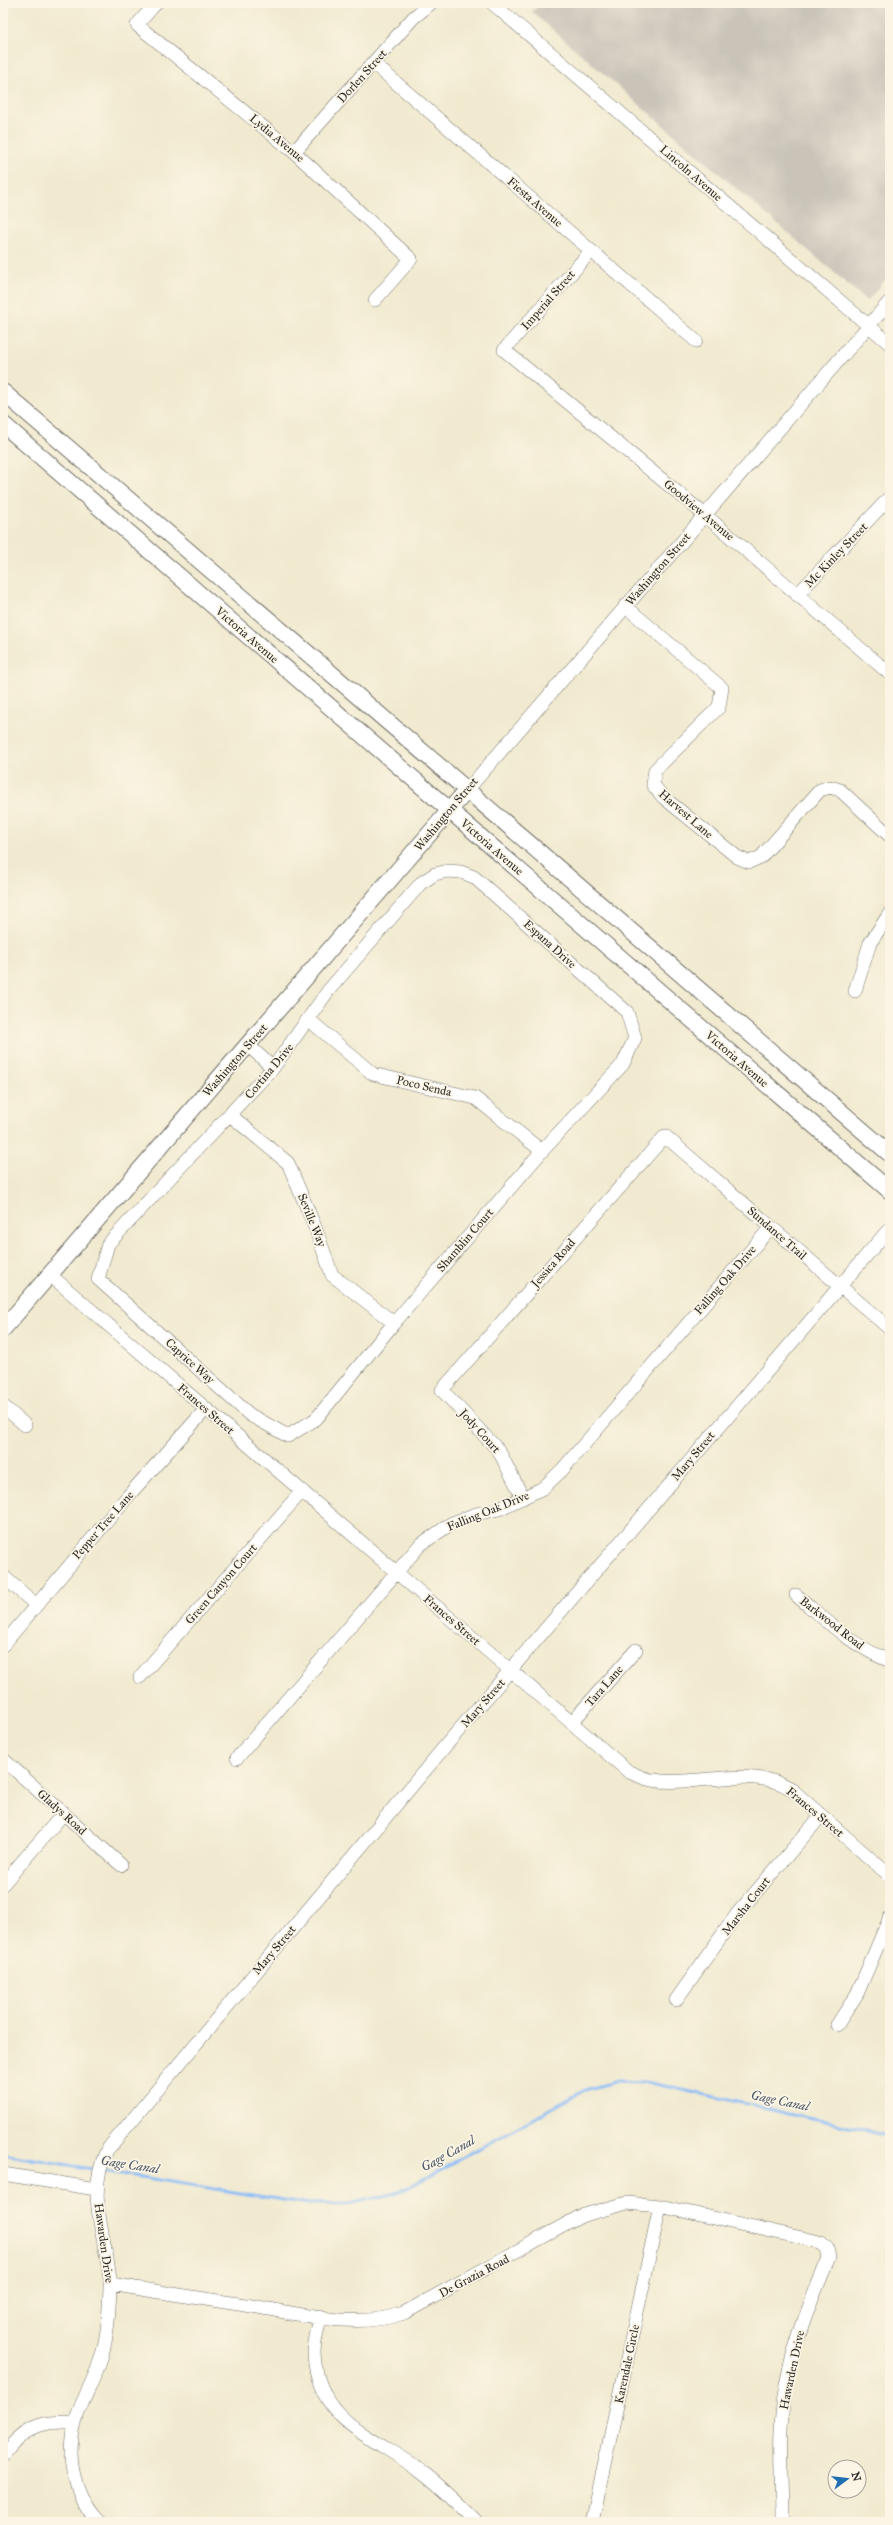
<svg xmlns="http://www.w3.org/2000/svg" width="893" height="2525" viewBox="0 0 893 2525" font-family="'IM FELL Great Primer',serif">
	<rect width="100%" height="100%" fill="#fcf5e5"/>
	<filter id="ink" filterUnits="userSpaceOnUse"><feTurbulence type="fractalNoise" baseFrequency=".025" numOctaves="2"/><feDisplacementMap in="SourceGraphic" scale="8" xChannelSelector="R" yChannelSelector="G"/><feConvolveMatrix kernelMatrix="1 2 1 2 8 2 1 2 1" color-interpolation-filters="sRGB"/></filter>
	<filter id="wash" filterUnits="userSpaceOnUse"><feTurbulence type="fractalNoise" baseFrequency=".012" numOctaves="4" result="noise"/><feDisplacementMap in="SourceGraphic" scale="16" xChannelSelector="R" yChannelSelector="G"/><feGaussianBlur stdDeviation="0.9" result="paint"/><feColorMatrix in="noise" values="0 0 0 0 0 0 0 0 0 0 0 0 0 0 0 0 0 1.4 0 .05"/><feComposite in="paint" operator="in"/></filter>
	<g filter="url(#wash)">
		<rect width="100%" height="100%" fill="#f1ead0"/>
		<!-- industrial -->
		<path fill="#c9c3b8" d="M540,3h350v271l-23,27 -335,-289z"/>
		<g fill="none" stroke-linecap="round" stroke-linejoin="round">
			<!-- stream -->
			<path stroke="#88bbf6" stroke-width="3" d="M3,2154l95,16
				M103,2171l206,33h40l43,-10 17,-7 176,-97 32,-9 29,1 244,53"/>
		</g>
	</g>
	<g filter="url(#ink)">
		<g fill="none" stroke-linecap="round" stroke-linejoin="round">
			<defs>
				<path id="minor" d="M156,3l-19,22 157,127 117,107 -36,41
					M492,3l398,341
					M373,63l323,278
					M294,152l119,-134 18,-15
					M591,251l-87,99 201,165 185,159
					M797,595l93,-98
					M625,606l97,82 -3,19 -64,63 -2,15 10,12 74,60 12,5 12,-5 59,-67 10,-3 10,3 50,46
					M468,789l422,-488
					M448,871l13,1 13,5 153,135 8,26 -12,26 -81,87 -148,172 -78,96 -28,17 -38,-21 -152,-136 10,-35 165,-176 55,-77 93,-108 14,-9z
					M855,991l15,-48 20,-30
					M308,1019l65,55 102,24 67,53
					M248,1045l25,23
					M230,1115l58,48 27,64 17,48 62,48
					M49,1274l580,498c8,3 16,7 23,8 46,7 96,-15 138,8l100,88
					M3,1406l22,19
					M523,1498l-24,-47 -57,-61 223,-254 225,193
					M3,1576l32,28
					M796,1595c30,25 57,52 94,66
					M3,1645l125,-149 78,-87
					M140,1677l162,-186
					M572,1722l64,-72
					M237,1758l183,-213 32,-22 24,-9 23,-5 44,-21 19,-18 209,-243
					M3,1759l118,106
					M3,1884l61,-71
					M676,2000l61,-86 84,-98
					M837,2025l20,-31 33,-77
					M3,2174l93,15
					M111,2284c47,8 94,15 141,22 49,8 104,24 152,7l177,-97 46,-13 33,3 160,36 7,6 2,10c-18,42 -34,82 -43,127 -9,45 -4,92 -4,137
					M320,2317c-2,12 -6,25 -6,36 3,69 59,83 107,118 20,15 38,33 56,51
					M3,2456c19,-27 38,-37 70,-33
					M99,2522c-17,-16 -28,-46 -28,-69 0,-38 16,-55 28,-89 9,-24 10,-52 11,-77 1,-9 -2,-19 -3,-28 -7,-39 -18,-71 0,-109l340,-406 443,-516
					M592,2522l68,-316"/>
				<path id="major" d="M3,392c295,254 593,507 887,762
					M3,424l887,767
					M3,1329l465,-540"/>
			</defs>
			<!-- minor casing -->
			<use href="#minor" stroke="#706e65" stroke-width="14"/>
			<!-- major casing -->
			<use href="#major" stroke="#706e65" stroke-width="18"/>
			<!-- minor -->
			<use href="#minor" stroke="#fff" stroke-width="13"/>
			<!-- major -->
			<use href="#major" stroke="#fff" stroke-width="16"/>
		</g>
	</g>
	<g text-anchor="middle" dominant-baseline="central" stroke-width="3.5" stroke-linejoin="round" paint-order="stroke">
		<!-- street labels -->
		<g font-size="12" fill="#2b2b2b" stroke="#fcf5e5">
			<text transform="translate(362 76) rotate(-48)">Dorlen Street</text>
			<text transform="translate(277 138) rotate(40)">Lydia Avenue</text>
			<text transform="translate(691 173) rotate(41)">Lincoln Avenue</text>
			<text transform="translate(535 202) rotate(41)">Fiesta Avenue</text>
			<text transform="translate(548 300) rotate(-49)">Imperial Street</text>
			<text transform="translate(699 510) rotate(40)">Goodview Avenue</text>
			<text transform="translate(836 555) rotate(-46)">Mc Kinley Street</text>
			<text transform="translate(658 569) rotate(-49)">Washington Street</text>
			<text transform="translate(247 635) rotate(41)">Victoria Avenue</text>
			<text transform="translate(446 814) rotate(-50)">Washington Street</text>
			<text transform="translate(686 814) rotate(41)">Harvest Lane</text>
			<text transform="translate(492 847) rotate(41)">Victoria Avenue</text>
			<text transform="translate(550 944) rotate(42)">Espana Drive</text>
			<text transform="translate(737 1059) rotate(41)">Victoria Avenue</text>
			<text transform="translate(235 1060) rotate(-49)">Washington Street</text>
			<text transform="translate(269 1071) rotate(-50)">Cortina Drive</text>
			<text transform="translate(424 1086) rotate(13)">Poco Senda</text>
			<text transform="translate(312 1220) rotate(68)">Seville Way</text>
			<text transform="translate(777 1233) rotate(41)">Sundance Trail</text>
			<text transform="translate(465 1240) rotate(-49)">Shamblin Court</text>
			<text transform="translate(553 1263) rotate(-49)">Jessica Road</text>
			<text transform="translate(725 1280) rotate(-49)">Falling Oak Drive</text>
			<text transform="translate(190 1361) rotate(42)">Caprice Way</text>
			<text transform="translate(206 1409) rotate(41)">Frances Street</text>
			<text transform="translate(480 1431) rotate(48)">Jody Court</text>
			<text transform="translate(693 1456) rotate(-50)">Mary Street</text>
			<text transform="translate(488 1511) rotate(-22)">Falling Oak Drive</text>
			<text transform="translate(103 1525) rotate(-49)">Pepper Tree Lane</text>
			<text transform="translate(221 1584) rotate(-49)">Green Canyon Court</text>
			<text transform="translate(452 1620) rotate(41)">Frances Street</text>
			<text transform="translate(832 1623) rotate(38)">Barkwood Road</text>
			<text transform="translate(604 1686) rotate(-49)">Tara Lane</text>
			<text transform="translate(483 1703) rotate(-49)">Mary Street</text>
			<text transform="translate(62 1812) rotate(42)">Gladys Road</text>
			<text transform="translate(815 1812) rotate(40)">Frances Street</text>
			<text transform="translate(746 1906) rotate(-52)">Marsha Court</text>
			<text transform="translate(274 1950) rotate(-50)">Mary Street</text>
			<text transform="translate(104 2243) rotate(82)">Hawarden Drive</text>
			<text transform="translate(474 2276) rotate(-28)">De Grazia Road</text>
			<text transform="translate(627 2364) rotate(-78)">Karendale Circle</text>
			<text transform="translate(792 2370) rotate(-78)">Hawarden Drive</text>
		</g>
		<!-- water labels -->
		<g font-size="13" font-style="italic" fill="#475668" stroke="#fcf5e5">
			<text transform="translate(780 2101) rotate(12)">Gage Canal</text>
			<text transform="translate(448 2154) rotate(-29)">Gage Canal</text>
			<text transform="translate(130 2165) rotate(9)">Gage Canal</text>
		</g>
	</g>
	<!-- margin -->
	<rect width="893" height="2525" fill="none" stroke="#fcf5e5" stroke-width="16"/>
	<!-- north arrow -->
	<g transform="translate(847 2479) rotate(75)"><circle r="19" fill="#fcf5e5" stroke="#a8a49b"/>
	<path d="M0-3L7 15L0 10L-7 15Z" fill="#1f6fb2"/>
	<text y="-6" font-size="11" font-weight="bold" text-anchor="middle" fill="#2b2b2b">N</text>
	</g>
</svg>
